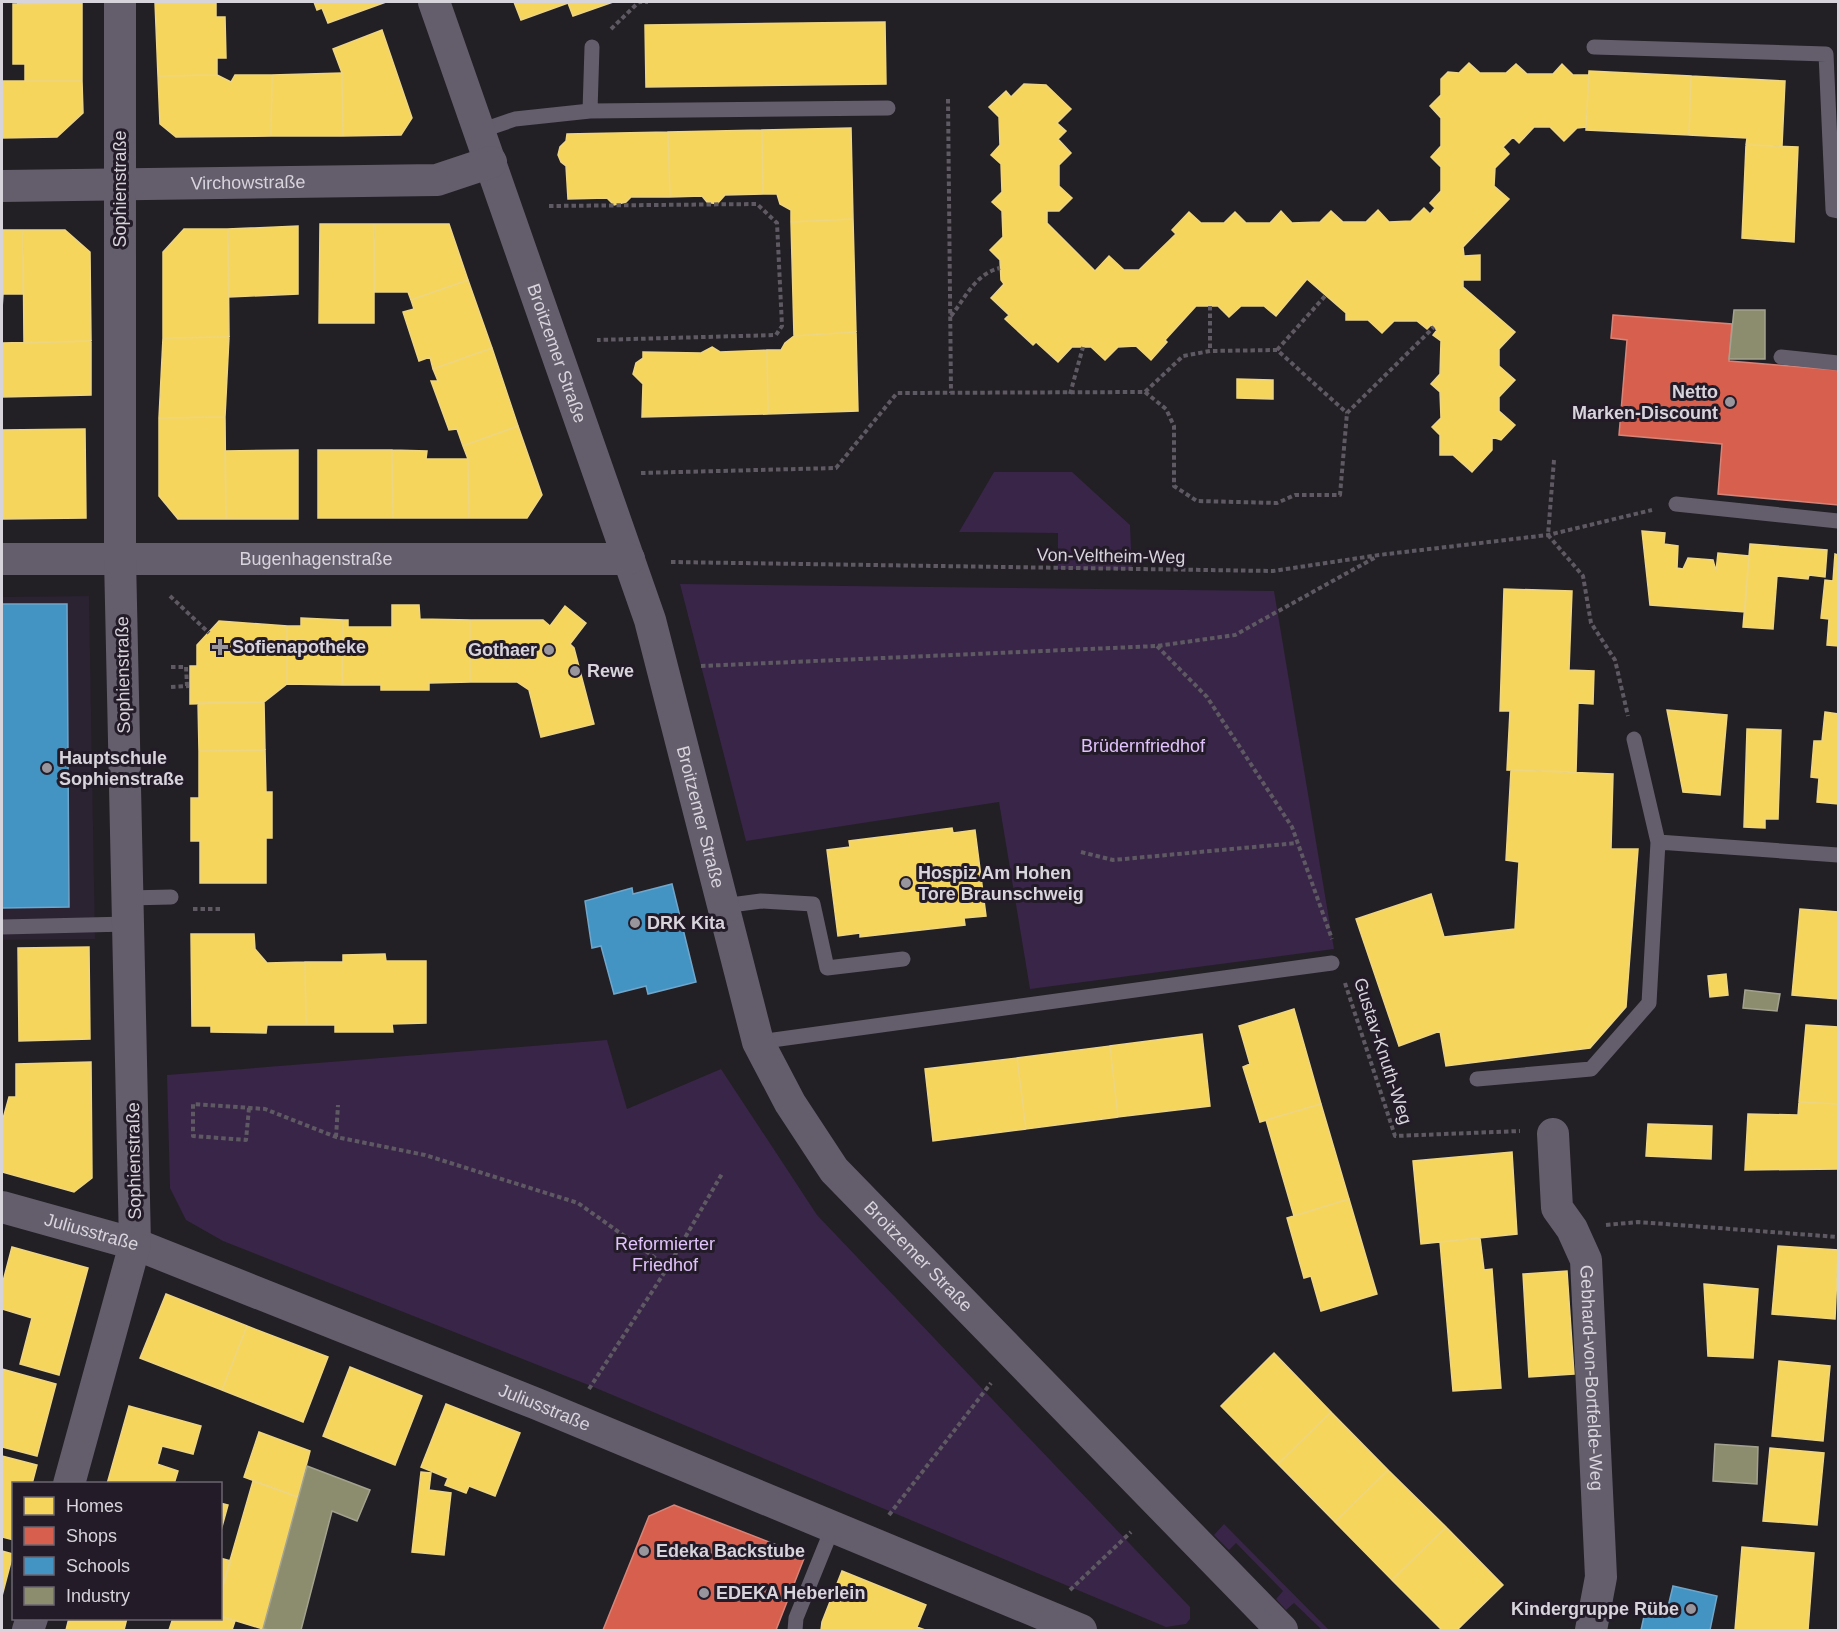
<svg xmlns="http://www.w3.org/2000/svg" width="1840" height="1632" viewBox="0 0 1840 1632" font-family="Arial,sans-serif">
	<rect width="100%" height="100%" fill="#221f25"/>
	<!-- built -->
	<path fill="#2b2232" d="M89,596l6,343 -93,1v-343z"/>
	<!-- green -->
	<path fill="#382547" d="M994,472h78l58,53 2,45 -74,-1v-36l-99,-1z
		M680,584l594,7 60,358 -304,40 -31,-187 -253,39z
		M607,1040l20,69 94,-40 96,146 373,392v12l-4,5 -20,3 -575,-241 -368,-145 -37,-21 -16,-32 -3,-113z
		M1224,1524l105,106h-7l-28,-27 -8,7 -10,-11 7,-8 -47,-48 -7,7 -15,-15z"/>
	<!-- homes -->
	<path fill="#f6d55c" stroke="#edd582" stroke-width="1.5" d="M18,2h64v1l-64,1z
		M155,2h61v15h9l1,41h-9v17l-59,1z
		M314,2h72l-58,21 -6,-15 -5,2z
		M514,2h99l-40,14 -5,-13 -47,17z
		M82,3v78h-57v-17h-12v-60z
		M885,22l1,62 -240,3 -1,-62z
		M382,30l30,88 -11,17 -58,1 -1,-63 -9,-24z
		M1469,63l11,10h26l10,-9 11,10h26l9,-10 11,11h16l-3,52 -9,1 -13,13 -14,-14h-16l-15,16 -6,-6 -10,10 6,7 -14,14 -1,18 15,13 -46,48 1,9 16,-1v25h-17v7l52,45 -16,17v17l16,14 -16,17v14l16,14 -14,15 -9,-3v13l-20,22 -19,-17h-13v-20l-8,-8 9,-9 -1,-26 -9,-8 9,-10 1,-33 -8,-6 4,-5 -6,-5 -4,4 -10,-8h-23l-12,12 -14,-13h-22v-7l-39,-34 -31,37 -12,-10h-23l-12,11 -11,-11h-22l-31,34 2,2 -16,18 -15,-14 -18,1 -13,13 -14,-13h-19l-14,15 -22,-20 -3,3 -28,-26 4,-4 -18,-17 13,-14 -3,-4 -1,-20 -10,-10 13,-13 -1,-26 -10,-9 10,-10 -1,-28 -10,-9 9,-10 -1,-28 -10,-10 17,-16 5,6 13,-13 22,1 25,24 -14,14 9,8 -8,8 13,14 -12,12v21l13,12 -13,13h-12v12l48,48 14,-15 15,14h15l37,-36 -4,-4 17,-18 12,11h23l11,-11 11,11h24l11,-12 11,12 28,-1 11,-11 12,11h23l12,-12 11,12 22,-1 13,-13 6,6 5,-6 -5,-5 11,-12v-24l-10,-10 10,-11v-28l-11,-12 11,-11v-16l7,-7 11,1z
		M1589,71l102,5 -2,59 -103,-5z
		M342,73l1,63h-72l1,-61z
		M217,75l14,7 4,-7h37l-1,61 -95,1 -16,-13 -2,-48z
		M1691,76l94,5 -3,65 -36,-1 1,-7 -58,-3z
		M2,81h80l1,32 -26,24 -55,1z
		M851,128l2,91 -62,3v-12l-11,-6 -3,-10h-14l-1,-64z
		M762,130l1,64 -38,1 -8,9 -10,-2 -5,-6 -32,1 -2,-65z
		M668,132l2,65h-39l-5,5 -12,3 -7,-7 -39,1 -2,-33 -5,-4 -3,-7 2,-8 6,-6 1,-7z
		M1746,145l52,2 -4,95 -52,-4z
		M853,219l3,113 -62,4 -3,-114z
		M320,224h54v99h-55z
		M374,224h75l19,56 -57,20 -3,-8h-33z
		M298,226v68l-69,3 -1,-68z
		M184,229h44l1,108 -66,1v-86z
		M2,230h21v64h-20l-1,15z
		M23,230h42l25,22 1,89 -67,2z
		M468,280l24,68 -59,21 -3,-12 -11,4 -16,-49 11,-3 -3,-9z
		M856,332l2,79 -90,3 -1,-64h14l4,-7 9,-7z
		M229,337l-4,80 -66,1 4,-80z
		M91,341v54l-89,2v-54z
		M712,347l8,5 47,-2 1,64 -126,3 1,-33 -10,-10 3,-11 7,-5v-6l58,1z
		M492,348l26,78 -55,20 -6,-17 -8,1 -18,-49h7l-5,-12z
		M1237,379l36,1v19l-36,-1z
		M225,417l1,102h-48l-19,-23v-78z
		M518,426l24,69 -15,23h-58l-1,-59 -5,-13z
		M85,429l1,89 -83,1 -1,-89z
		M298,450v69h-72l-1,-68z
		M318,450h74l1,68h-75z
		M392,450l35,1 -1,8h42l1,59h-76z
		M1642,531l23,2 -1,11 14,2 -1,22 6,1 5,-11 25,2 3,11 2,-18 31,3 -4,56 -95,-7z
		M1750,544l77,6 -2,27 -16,-2 -1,4 -31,-3 -4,53 -30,-2z
		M1835,554l3,1v91l-11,-1 2,-26 -8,-1 4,-38 8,1z
		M1504,589l68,2 -3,79 25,1 -1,33 -15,-1 -2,69 -69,-2 3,-59h-10z
		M392,605h27l1,14 50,1v62l-41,1v7h-48v-5h-39l1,-65h5v7h44z
		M565,606l21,17 -16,21 4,4 20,76 -53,13 -12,-47 -12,-8h-47v-62h73l7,6z
		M301,618l42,2 -1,65 -55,-1v-58h14z
		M219,621l68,5v58l-23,18 -74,2v-38h7v-21z
		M198,702h66l1,48 -66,1z
		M1667,710l60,5 -7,80 -37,-3z
		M1825,712l13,2v90l-21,-2 2,-24 -8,-1 3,-36h8z
		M1747,729l34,1 -3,89h-13v9l-21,-1z
		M265,750l1,42h6v46h-6v45h-66v-42h-9v-43h8v-47z
		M1511,770l102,4 -2,75h27l-12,158 -36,41 -144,18 -6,-35 -41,15 -43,-127 75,-25 13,43 71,-8 4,-67 -13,-2z
		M952,828l1,5 22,-3 11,86 -22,2 1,7 -105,12v-4l-22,3 -11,-86 23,-3 -1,-6z
		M1800,909l38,3v87l-46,-4z
		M191,934h63l1,15 12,14 38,-1 1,63h-39l-1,8 -55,-1v-6h-19z
		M89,947l1,92 -71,2 -1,-93z
		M385,954l1,7h40v62l-34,1 1,8h-58v-7h-29l-1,-63h38v-7z
		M1726,974l2,21 -18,2 -2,-21z
		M1294,1009l27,95 -61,18 -17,-55 7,-3 -11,-38z
		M1806,1025l32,2v77l-39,-2z
		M1202,1034l8,72 -92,11 -8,-71z
		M1110,1046l8,71 -92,12 -9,-71z
		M1017,1058l9,71 -93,12 -8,-72z
		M91,1062l1,116 -18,14 -72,-20v-50l7,-25h7v-33z
		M1799,1102l39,2v65l-93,1 3,-56 50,1z
		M1321,1104l28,95 -55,17 -28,-96z
		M1648,1124l64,2 -1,33 -65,-3z
		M1512,1152l5,82 -96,10 -8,-83z
		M1349,1199l28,95 -56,17 -10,-35 -7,2 -17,-60z
		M1480,1238l4,32 8,-1 9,119 -48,3 -13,-149z
		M1778,1246l60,4 -3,69 -63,-5z
		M12,1247l76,21 -29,107 -39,-11 12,-46 -30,-9v-24z
		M1567,1271l7,103 -45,3 -6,-103z
		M1704,1284l54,5 -5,69 -45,-2z
		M166,1294l81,32 -25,64 -82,-32z
		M247,1326l81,31 -25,65 -81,-32z
		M1274,1353l57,59 -53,52 -57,-58z
		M1779,1361l51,5 -7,75 -51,-5z
		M350,1367l72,29 -27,69 -72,-29z
		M2,1369l54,15 -19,72 -35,-9z
		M446,1404l74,29 -25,63 -26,-10 -3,7 -21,-8 3,-7 -27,-11z
		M129,1406l72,20 -8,28 -31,-8 -5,18 21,7 -4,13h-67z
		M1331,1412l57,58 -53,52 -57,-58z
		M259,1432l51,19 -12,46 -54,-20z
		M1770,1448l54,5 -7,72 -54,-4z
		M2,1456l35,9 -5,19h-18v56l-12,-3z
		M1388,1470l58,57 -54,53 -57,-58z
		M421,1472l10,1 -2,17 22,3 -7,62 -32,-3z
		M253,1481l45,16 -35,132 -43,-13v-21z
		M220,1503l8,2 -8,29z
		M1446,1527l57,58 -46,45h-15l-50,-50z
		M1742,1547l72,6 -6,77h-73z
		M2,1551l11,3 -11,42z
		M220,1558l11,3 -11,34z
		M842,1571l84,34 -9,22 8,3h-104l1,-8z
		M220,1616l15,5 -3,9h-63l4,-12z
		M69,1618h58l-3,12h-58z"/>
	<!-- shops -->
	<path fill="#d6604d" stroke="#d78378" stroke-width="1.5" d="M1613,315l119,9 -3,37 109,9v135l-120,-11 4,-50 -103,-9 8,-95 -16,-2z
		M674,1505l131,51 -29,74h-173l46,-114z"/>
	<!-- schools -->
	<path fill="#4393c3" stroke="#70a6ca" stroke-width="1.5" d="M2,604h65l2,303 -67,1z
		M672,884l24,98 -48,12 -2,-8 -32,8 -13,-48 -9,2 -7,-47 47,-13 1,6z
		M1673,1586l44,10 -7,34h-69l5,-23 21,4z"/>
	<!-- industry -->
	<path fill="#8c8c6e" stroke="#a3a28f" stroke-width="1.5" d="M1734,310h31v49h-36z
		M1745,990l35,4 -3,17 -34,-3z
		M1715,1444l43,3 -1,37 -44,-3z
		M307,1466l63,24 -13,31 -25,-10 -31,119h-32l-6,-1z"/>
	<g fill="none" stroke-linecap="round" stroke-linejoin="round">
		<!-- path -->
		<path stroke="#5e5962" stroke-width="4" stroke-dasharray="4.5 3" stroke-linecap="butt" d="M611,29l28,-27h9
			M948,99l3,294
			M549,206l208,-2 20,19 5,103 -6,9 -179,5
			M1210,306v45
			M951,316c15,-19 24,-42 49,-48
			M1277,350l49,-55
			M1145,392l21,17 8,17v60l23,15 80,2 18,-8h45l7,-82 87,-86
			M1070,394l13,-47
			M1554,460l-6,75 35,41 8,47 24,37 13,56
			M641,473l195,-5 61,-75 248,-1 38,-36 27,-5 67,-1 70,63
			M671,562l602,9 106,-16 169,-20 104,-25
			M170,596l39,37
			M1157,646l50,51 85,130 40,112
			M701,666l456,-20 78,-11 141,-78
			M171,667h15l1,19
			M171,687l18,-1
			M1081,852l32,8 184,-17
			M193,909h29
			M1345,983l50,153 125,-5
			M249,1108l-3,32 -53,-4v-32l72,5 71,28 89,18 153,48 90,64
			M336,1137l2,-32
			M1606,1225l32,-3 200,15
			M589,1389l79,-122 55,-95
			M889,1515l102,-132
			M1070,1590l61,-58"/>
		<!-- lane -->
		<path stroke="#645d6c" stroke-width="15" d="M1594,47l232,7 7,156 5,1
			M590,111l2,-64
			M480,131l35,-12 75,-8 298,-3
			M1781,357l57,6
			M1676,504l162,17
			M1634,739l24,103
			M128,898l43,-1
			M723,906l38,-5 52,3 14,64 76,-9
			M2,927l126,-3
			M758,1042l574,-79
			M1477,1079l114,-10 58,-66 9,-161 180,13
			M795,1630l1,-12 36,-89"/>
		<!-- street -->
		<g stroke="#645d6c" stroke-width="32">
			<path id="s1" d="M434,2l216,618 108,422 32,61 44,67 448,460"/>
			<path id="s2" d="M2,186l435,-6 54,-18"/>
			<path id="s3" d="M2,559h627"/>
			<path id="s4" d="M1553,1134l4,74 15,21 14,31 15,317 -10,53"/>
			<path id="s5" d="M2,1207l133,37 402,160 544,226"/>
			<path d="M69,1484l66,-240 -15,-686v-556"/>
			<path d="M28,1630l4,-12"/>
		</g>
	</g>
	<!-- markers -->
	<g fill="#98959c" stroke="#231c28" stroke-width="2">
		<circle cx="1730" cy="402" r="6"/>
		<path d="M217 638h6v6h6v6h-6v6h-6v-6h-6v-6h6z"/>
		<circle cx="549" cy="650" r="6"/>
		<circle cx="575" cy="671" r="6"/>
		<circle cx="47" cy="768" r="6"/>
		<circle cx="906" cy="883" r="6"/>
		<circle cx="635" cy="923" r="6"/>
		<circle cx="644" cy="1551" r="6"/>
		<circle cx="704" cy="1593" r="6"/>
		<circle cx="1691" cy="1609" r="6"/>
	</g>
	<g text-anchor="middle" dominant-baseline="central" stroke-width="6" stroke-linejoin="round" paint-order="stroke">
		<!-- street labels -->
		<g font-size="18" fill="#d8d4dc" stroke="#231c28">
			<text stroke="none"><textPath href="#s2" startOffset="246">Virchowstraße</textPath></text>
			<text transform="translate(120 189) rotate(-90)">Sophienstraße</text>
			<text stroke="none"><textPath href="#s1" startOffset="372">Broitzemer Straße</textPath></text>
			<text transform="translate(1111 556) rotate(1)">Von-Veltheim-Weg</text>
			<text stroke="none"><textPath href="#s3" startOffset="314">Bugenhagenstraße</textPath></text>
			<text transform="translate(123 675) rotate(-91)">Sophienstraße</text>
			<text stroke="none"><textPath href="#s1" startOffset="858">Broitzemer Straße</textPath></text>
			<text transform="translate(1383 1051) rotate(72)">Gustav-Knuth-Weg</text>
			<text transform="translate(134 1161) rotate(-91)">Sophienstraße</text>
			<text stroke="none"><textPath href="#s5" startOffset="93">Juliusstraße</textPath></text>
			<text stroke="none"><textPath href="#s1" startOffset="1360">Broitzemer Straße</textPath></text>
			<text stroke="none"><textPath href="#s4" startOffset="252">Gebhard-von-Bortfelde-Weg</textPath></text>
			<text stroke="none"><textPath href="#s5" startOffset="579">Juliusstraße</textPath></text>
		</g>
		<!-- poi labels -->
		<g font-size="18" font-weight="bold" fill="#d8d4dc" stroke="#231c28" text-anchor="start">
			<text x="1718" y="392" text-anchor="end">Netto<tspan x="1718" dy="21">Marken-Discount</tspan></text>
			<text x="232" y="647">Sofienapotheke</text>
			<text x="537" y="650" text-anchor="end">Gothaer</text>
			<text x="587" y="671">Rewe</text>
			<text x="59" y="758">Hauptschule<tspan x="59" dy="21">Sophienstraße</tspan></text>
			<text x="918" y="873">Hospiz Am Hohen<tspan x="918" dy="21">Tore Braunschweig</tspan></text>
			<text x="647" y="923">DRK Kita</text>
			<text x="656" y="1551">Edeka Backstube</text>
			<text x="716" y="1593">EDEKA Heberlein</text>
			<text x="1679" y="1609" text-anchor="end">Kindergruppe Rübe</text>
		</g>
		<!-- park labels -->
		<g font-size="18" fill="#e1c2fd" stroke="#231c28">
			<text x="1143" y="746">Brüdernfriedhof</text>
			<text x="665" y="1244">Reformierter<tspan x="665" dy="21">Friedhof</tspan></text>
		</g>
	</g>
	<!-- border -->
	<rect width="1840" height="1632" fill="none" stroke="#d8d4dc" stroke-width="6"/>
	<!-- legend -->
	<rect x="12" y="1482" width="210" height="138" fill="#231c28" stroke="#6b6670" stroke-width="1.5"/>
	<rect x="24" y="1497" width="30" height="18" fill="#f6d55c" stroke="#6b6670" stroke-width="1.5"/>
	<text x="66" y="1512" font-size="18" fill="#d8d4dc">Homes</text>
	<rect x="24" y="1527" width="30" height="18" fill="#d6604d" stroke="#6b6670" stroke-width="1.5"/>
	<text x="66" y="1542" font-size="18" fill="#d8d4dc">Shops</text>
	<rect x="24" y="1557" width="30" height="18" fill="#4393c3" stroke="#6b6670" stroke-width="1.5"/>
	<text x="66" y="1572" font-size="18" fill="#d8d4dc">Schools</text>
	<rect x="24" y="1587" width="30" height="18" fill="#8c8c6e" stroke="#6b6670" stroke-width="1.5"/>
	<text x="66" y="1602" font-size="18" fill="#d8d4dc">Industry</text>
</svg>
